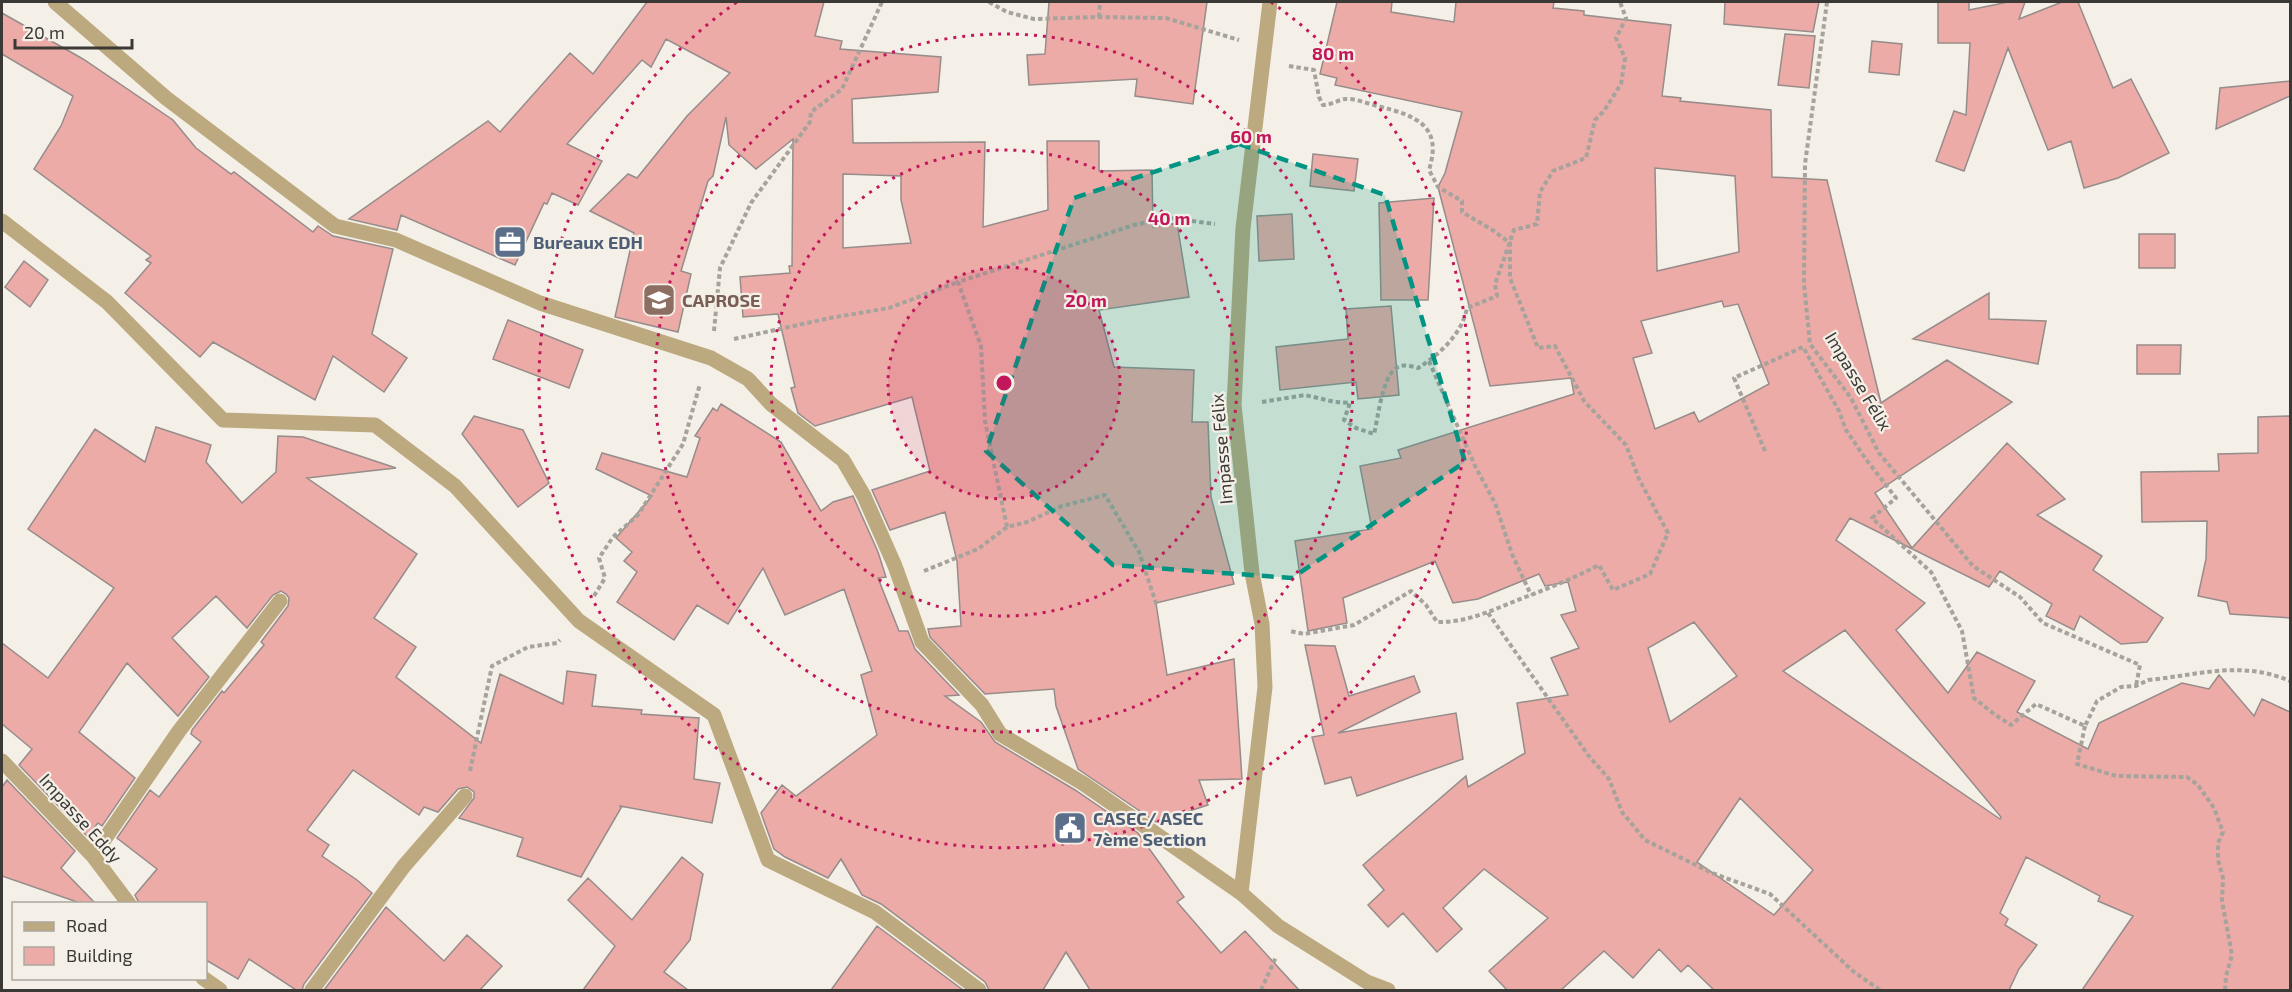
<svg xmlns="http://www.w3.org/2000/svg" width="2292" height="992" viewBox="0 0 2292 992" font-family="'Exo 2',sans-serif">
	<rect width="100%" height="100%" fill="#f5f0e7"/>
	<!-- building -->
	<path fill="#ecaba6" stroke="#968c8b" stroke-width="1.5" fill-rule="evenodd" d="M647,2h177l-9,34 27,5 -2,8 101,8 -3,35 -86,7 1,44 132,-1 -2,85 65,-17 -1,-69h52v30l53,-1 1,57 24,-4 12,74 -90,13 15,57 80,3 -2,52h16l3,75 23,87 -78,19 11,72 67,-16 8,120 -43,1 9,25 -52,17 -78,-53 -22,-63 -2,-17 -69,5 -55,-57 -2,-8 33,-3 -4,-65 -12,-49 -55,18 -18,-40 58,-19 -18,-74 -97,29 -17,-13 -7,-25 4,-1 -17,-73 -35,3 -3,-40 50,-4 -1,-7h3l1,-127 -37,30 -27,-24 -3,-28 -13,59 -5,5 -27,90 10,3 -13,58 -63,-15 19,-84 -44,-22 38,-37 9,4 50,-62 43,-43 -64,-34 -15,28 -9,-7 -75,84 35,17 -24,44 -26,-12 -5,11 -3,-1 -29,62 -114,-50 -4,15 -48,-11 139,-98 12,11 70,-79 23,21zM843,174l58,2v24l10,43 -68,5z
		M1049,2h158l-14,102 -58,-8 2,-17 -108,6 -2,-30 18,-1z
		M1337,2h55l-1,10 63,10 2,-20h98l-1,6 31,3v4l87,10 -9,71 19,2 -1,3 91,9 1,67 55,3 54,223 66,-43 65,42 -137,91 37,55 95,-105 58,56 -28,16 65,41 -9,14 70,48 -16,24 -26,2 -41,-28 -6,14 -28,-14 6,-12 -52,-33 -11,16 -139,-69 -14,22 89,63 -29,27 52,63 29,-41 58,29 -18,31 71,37 11,-26 83,-40 27,6 10,-14 35,41 8,-17 28,13v278h-208l51,-74 -35,-15 2,-5 -74,-39 -26,56 8,6 -3,6 32,20 -18,24 -10,21h-295l-26,-25 -7,7 -22,-23 -26,29 -29,-27 -43,39h-54l-18,-19 59,-53 -64,-49 -41,39 19,21 -25,23 -34,-39 -15,14 -20,-22 16,-15 -21,-25 103,-89 2,11 57,-34 -8,-50 51,-8 -17,-37 28,-10 -18,-33 15,-4 -8,-29 -23,4 -6,-12 -61,25 -25,4 -18,-42 -92,37 4,25 -39,8 -13,-90 77,-12 -12,-63 41,-8 -3,-8 176,-56 -3,-16 -81,8 -52,-199 7,-14 17,-61 -127,-27 2,-7 -17,-4zM1655,168l80,8 4,76 -82,19zM1722,301l2,6 14,-3 31,80 -70,38 -5,-10 -39,17 -22,-71 19,-5 -11,-32zM1694,622l43,54 -67,46 -22,-74zM1845,630l156,187 -1,2 -217,-148zM1740,798l73,72 -39,45 -77,-53z
		M1725,2h94l-6,30 -89,-8z
		M1938,2h31v8l39,-8h17l-6,17 43,-17h16l35,86 18,-9 38,74 -51,25 -34,10 -13,-47 -23,9 -40,-102 -44,123 -28,-10 18,-50 12,4 4,-72h-32z
		M2,13l81,46 90,61 23,28 35,26 3,-2 79,60 5,-6 15,10 60,13 -21,85 35,24 -23,34 -51,-36 -18,44 -102,-58 -13,15 -75,-64 26,-30 -5,-3 5,-4 -117,-87 27,-43 12,-30 -71,-42z
		M1785,34l30,2 -6,52 -31,-3z
		M1872,41l30,3 -3,31 -30,-3z
		M2290,81v15l-74,33 4,-41z
		M1313,154l45,5 -4,32 -44,-5z
		M1434,198l-6,102h-47l-2,-97z
		M1292,214l2,45 -35,2 -2,-45z
		M2139,234h36v34h-36z
		M24,261l24,19 -18,27 -25,-20z
		M1989,293v26l57,2 -8,43 -125,-25z
		M1391,306l8,89 -41,4 -2,-17 -76,8 -4,-43 72,-8 -2,-30z
		M508,320l75,30 -14,38 -76,-29z
		M2137,345h44l-1,29h-43z
		M721,404l60,38 40,69 12,-9 20,-6 25,56 8,25 -8,1 21,53h9l7,18 44,46 -14,1 36,26 14,20 80,48 63,43 46,64 -7,5 44,51 24,-22 54,59h-209l-24,-38 -23,38h-54l-4,-8 -104,-78 -19,-9 -21,-36 -13,19 -43,-21 -11,-8 -13,-36 21,-28 14,11 81,-61 -16,-60 11,-4 -28,-82 -59,26 -22,-47 -35,56 -31,-19 -23,35 -57,-38 20,-30 -13,-11 8,-9 -16,-14 36,-42 -56,-27 6,-16 85,24 13,-39 -5,-2 18,-28 4,3z
		M474,416l49,14 26,53 -31,24 -56,-73z
		M2290,416v202l-60,-4 -3,-12 -29,-6 8,-37 1,-38 -65,1 -1,-50 78,-1 -1,-17 40,-1v-36z
		M156,427l55,18 -5,17 36,41 34,-31 2,-36 25,1 93,31 -89,10 110,76 -43,64 42,29 -20,30 85,66 19,-69 63,30 4,-33 29,4 -4,31 50,4 -1,4 58,4 -5,61 26,4 -8,40 -92,-17 1,2 -40,69 -64,-21 6,-18 -64,-20 15,-20v-6l-7,-5 -9,2 -20,23 -14,-5 -5,8 -66,-45 -46,60 22,15 -7,11 35,24 15,13 -68,91 -2,6h-6l-47,-31 -11,20 -32,-19v-57h-67l-4,-8 22,-26 -40,-31 33,-48 9,7 42,-55 -10,-8 1,-4 30,-39 2,2 40,-48 -3,-3 27,-36 1,-8 -3,-4 -5,-3 -8,4 -26,33 -31,-32 -44,42 37,39 -31,39 -51,-53 -48,69 56,46 -33,48 -4,-3 -11,13 -68,-71 13,-16 -30,-25v-81l46,35 66,-90 -86,-59 67,-100 50,33z
		M1305,645l30,1 14,50 65,-20 6,16 -82,41 118,-20 7,46 -106,37 -6,-19 -26,7 -13,-47 12,-2z
		M7,780l68,71 -14,17 34,35h-15l-78,-27v-89z
		M682,857l21,17 -13,66 -26,32 24,18h-105l32,-44 -47,-46 20,-22 44,42z
		M386,907l58,54 23,-26 35,31 -22,24h-156z
		M877,926l86,64h-132z"/>
	<g fill="none" stroke-linecap="round" stroke-linejoin="round">
		<!-- path -->
		<path stroke="#a6a29c" stroke-width="4" stroke-dasharray="4.5 3" stroke-linecap="butt" d="M989,2l18,10 27,7 65,-2 67,1 73,22
			M1827,2l-22,162 -1,120 6,60 41,54 28,55 94,113 47,31 23,26 97,42 -4,21
			M1099,17l1,-15
			M1289,66l25,4 5,27 4,8c8,0 15,-5 22,-6 10,-1 23,5 33,7 38,10 65,19 51,64l9,17 24,14v11l32,19 16,12v35l28,70 17,-2 29,55 42,44 13,34 29,54 -18,41 -37,16 -14,-25c-23,12 -45,21 -68,30 -31,11 -60,28 -94,27l-11,-17 -15,-14 -57,34 -50,9 -14,-3
			M714,331l6,-63 31,-65 59,-81 1,-10 31,-23 40,-87
			M734,339l96,-21 59,-10 69,-26
			M1429,361l46,105 20,37 17,51 19,41
			M1262,402l43,-7 30,7 15,1 -6,17 12,8 18,6c4,-16 8,-55 21,-65 7,-6 16,-3 23,-1 22,-14 44,-34 49,-60l30,-12 -2,-12 19,-54 23,-6 3,-32 13,-21 33,-13 9,-38 9,-9 17,-27 4,-26 -9,-20 10,-20 -6,-16
			M1765,451l-31,-73 69,-31 36,64 7,19 19,28 31,40 -24,20 59,54 31,59 12,67 20,16 17,11 25,-21 49,22 12,-25 24,-14 15,-1 12,-6c51,-5 93,-20 142,1
			M1007,527l-22,-106 -4,-75 -23,-64 176,-57 36,-7 45,6
			M924,571l54,-22 29,-22 20,-5 35,-16 43,-11 34,57 18,54
			M594,596l11,-18 -6,-20 14,-21 25,-22 45,-71 17,-60
			M1488,613l100,142 21,24 13,33 23,28 67,33 58,21 84,78 26,18
			M2085,726l-8,38 39,12 71,1 11,8 16,23 9,24 -5,11v17l5,18 -1,23 10,54 -6,21 -1,14
			M470,771l22,-105 36,-19 29,-4 3,-3
			M1261,990l15,-33"/>
		<!-- service -->
		<path stroke="#bca97f" stroke-width="15" d="M2,221l105,81 116,118 152,5 80,61 124,135 135,94 54,145 107,52 104,78"/>
		<!-- minor -->
		<path stroke="#bca97f" stroke-width="15" d="M2,761l91,95 36,48
			M93,856l86,-125 101,-130
			M1241,893l24,-206 -3,-63 -10,-51 -18,-168 9,-177 27,-226
			M203,978l17,12
			M312,990l92,-124 61,-70"/>
		<!-- tertiary -->
		<path stroke="#bca97f" stroke-width="15" d="M55,2l111,96 169,128 61,14 144,63 171,55 37,21 23,25 72,56 21,36 31,70 27,76 60,63 18,29 84,50 157,109 37,33 89,56 21,8"/>
	</g>
	<!-- marked area -->
	<path fill="#019482" fill-opacity="0.2" stroke="#019482" stroke-width="4.5" stroke-dasharray="12 8" stroke-linejoin="round" d="M1239,144l146,51 80,267 -173,116 -179,-13 -127,-114 88,-253z"/>
	<!-- distance rings -->
	<circle cx="1004" cy="383" r="116" fill="#c2185b" fill-opacity=".12"/>
	<g fill="none" stroke="#c2185b" stroke-width="3" stroke-dasharray="3 6">
		<circle cx="1004" cy="383" r="116"/>
		<circle cx="1004" cy="383" r="233"/>
		<circle cx="1004" cy="383" r="349"/>
		<path d="M1271 2A465 465 0 1 1 737 2"/>
	</g>
	<!-- icons -->
	<defs>
		<symbol id="office-square" viewBox="-11 -11 22 22"><rect x="-9" y="-9" width="18" height="18" rx="4" fill="#5c6f8a" stroke="#f5f0e7"/><path d="M-6-3h4V-5.5h4V-3h4V5H-6ZM-1-4.5V-3h2v-1.5ZM-6 0V1H6V0Z" fill="#fff"/></symbol>
		<symbol id="university-square" viewBox="-11 -11 22 22"><rect x="-9" y="-9" width="18" height="18" rx="4" fill="#8d6e63" stroke="#f5f0e7"/><path d="M0-5L7-2L0 1L-7-2ZM-4 1L0 2.5L4 1V4Q0 6-4 4Z" fill="#fff"/></symbol>
		<symbol id="civic-square" viewBox="-11 -11 22 22"><rect x="-9" y="-9" width="18" height="18" rx="4" fill="#5c6f8a" stroke="#f5f0e7"/><path d="M-.6-6.5H3V-4.5H.6V-3L4-1V1h2V6H-6V1h2V-1L-.6-3ZM-1.2 2.5V6h2.4V2.5Z" fill="#fff"/></symbol>
	</defs>
	<g fill-rule="evenodd">
		<use href="#office-square" x="491" y="223" width="38" height="38"/>
		<use href="#university-square" x="640" y="281" width="38" height="38"/>
		<use href="#civic-square" x="1051" y="809" width="38" height="38"/>
	</g>
	<g text-anchor="middle" dominant-baseline="central" stroke-width="4.5" stroke-linejoin="round" paint-order="stroke">
		<!-- service labels -->
		<g font-size="18" font-weight="bold" fill="#4e5e75" stroke="#f5f0e7" text-anchor="start">
			<text x="533" y="242">Bureaux EDH</text>
			<text x="1093" y="818">CASEC/ ASEC<tspan x="1093" dy="21">7ème Section</tspan></text>
		</g>
		<!-- education labels -->
		<g font-size="18" font-weight="bold" fill="#785e54" stroke="#f5f0e7" text-anchor="start">
			<text x="682" y="300">CAPROSE</text>
		</g>
		<!-- street labels -->
		<g font-size="18" fill="#3b3936" stroke="#f5f0e7">
			<text transform="translate(1859 381) rotate(59)">Impasse Félix</text>
			<text transform="translate(1221 449) rotate(-95)">Impasse Félix</text>
			<text transform="translate(81 818) rotate(48)">Impasse Eddy</text>
		</g>
	</g>
	<circle cx="1004" cy="383" r="9" fill="#c2185b" stroke="#f5f0e7" stroke-width="3"/>
	<g font-size="18" text-anchor="middle" font-weight="bold" fill="#c2185b" stroke="#f5f0e7" stroke-width="4.5" stroke-linejoin="round" paint-order="stroke">
		<text x="1333" y="60">80 m</text>
		<text x="1251" y="143">60 m</text>
		<text x="1169" y="225">40 m</text>
		<text x="1086" y="307">20 m</text>
	</g>
	<!-- border -->
	<rect width="2292" height="992" fill="none" stroke="#3b3936" stroke-width="6"/>
	<!-- legend -->
	<rect x="12" y="902" width="195" height="78" fill="#f5f0e7" stroke="#aba7a0" stroke-width="1.5"/>
	<rect x="24" y="922" width="30" height="9" fill="#bca97f" stroke="#aba7a0" stroke-width="1.5"/>
	<text x="66" y="932" font-size="18" fill="#3b3936">Road</text>
	<rect x="24" y="947" width="30" height="18" fill="#ecaba6" stroke="#aba7a0" stroke-width="1.5"/>
	<text x="66" y="962" font-size="18" fill="#3b3936">Building</text>
	<!-- scale -->
	<path d="M15 39v9h117v-9" fill="none" stroke="#3b3936" stroke-width="3"/>
	<text x="24" y="39" font-size="18" fill="#3b3936" stroke="#f5f0e7" stroke-width="4.5" paint-order="stroke">20 m</text>
</svg>
